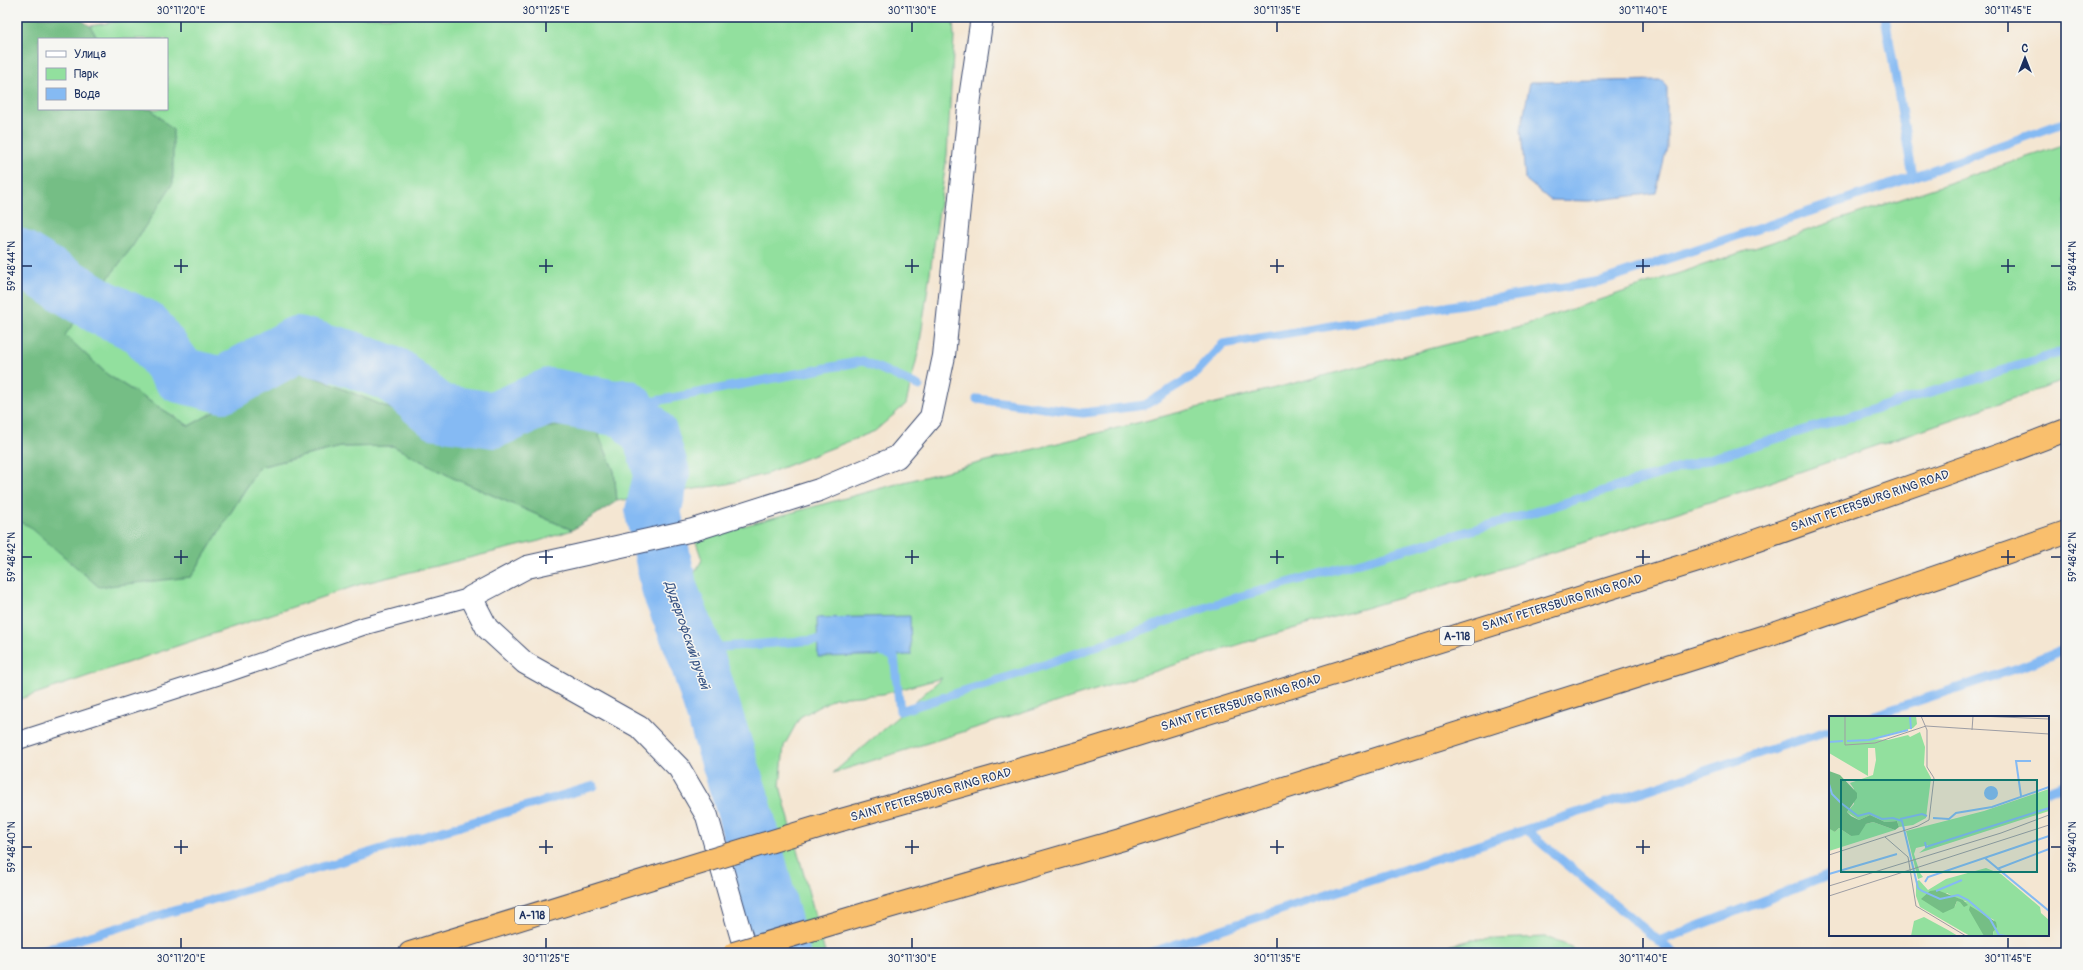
<svg xmlns="http://www.w3.org/2000/svg" width="2083" height="970" viewBox="0 0 2083 970" font-family="Pangolin,sans-serif">
	<rect width="100%" height="100%" fill="#f6f6f2"/>
	<filter id="ink" filterUnits="userSpaceOnUse"><feTurbulence type="fractalNoise" baseFrequency=".025" numOctaves="2"/><feDisplacementMap in="SourceGraphic" scale="8" xChannelSelector="R" yChannelSelector="G"/><feConvolveMatrix kernelMatrix="1 2 1 2 8 2 1 2 1" color-interpolation-filters="sRGB"/></filter>
	<filter id="wash" filterUnits="userSpaceOnUse"><feTurbulence type="fractalNoise" baseFrequency=".012" numOctaves="4" result="noise"/><feDisplacementMap in="SourceGraphic" scale="16" xChannelSelector="R" yChannelSelector="G"/><feGaussianBlur stdDeviation="0.9" result="paint"/><feColorMatrix in="noise" values="0 0 0 0 0 0 0 0 0 0 0 0 0 0 0 0 0 1.4 0 .05"/><feComposite in="paint" operator="in"/></filter>
	<g filter="url(#wash)">
		<rect width="100%" height="100%" fill="#f4e6d2"/>
		<!-- green -->
		<path fill="#92e09e" stroke="#56887e" d="M142,17h811l1,21 -7,117 -28,194 -13,55 -31,27 -109,43 -39,10 -110,17 -3,-30 -19,-45h-36l-98,12 -159,-66 -46,16 -67,38 -81,-51 -44,-40 68,-88 41,-117 -22,-21h16v-70h-69l-8,-13z
			M2066,144v236l-316,109 -249,80 -254,73 -414,131 109,-95 -59,16 -48,4 -35,19 -16,29 -4,40 45,167h-30l-43,-161 -29,-72 -13,-49 -6,-40 -15,-48 13,-23 -7,-21 209,-57 620,-157z
			M393,446l60,32 119,52 -33,11 -178,43 -344,116v-179l174,56 68,-110 82,-20z
			M1546,937l40,16h-168l54,-13z"/>
		<!-- forest -->
		<path fill="#75be85" stroke="#487672" d="M17,17h60l13,9 8,13h-59v70h112l22,21v53l-41,64 -67,88 43,40 81,51 67,-38 46,-16 159,66 98,-12h36l19,45 3,30 -45,29 -119,-52 -60,-32 -52,1 -82,20 -68,110 -92,10 -70,-61 -12,-5z"/>
		<!-- water -->
		<path fill="#85baf3" stroke="#5074a8" d="M1662,80l5,8v59l-11,46 -66,8 -40,-1 -25,-21 -4,-50 9,-47z
			M910,616l1,39 -93,2 -1,-39z"/>
		<g fill="none" stroke-linecap="round" stroke-linejoin="round">
			<!-- stream -->
			<path stroke="#85baf3" stroke-width="9" d="M1885,17l28,160
				M977,399l106,14 62,-8 49,-30 29,-31 378,-63 312,-104 153,-55
				M625,407l238,-46 56,25
				M694,649l123,-9 13,2
				M883,653l11,3 6,55 124,-39 197,-70 297,-85 548,-166
				M1869,717l149,-49 48,-19
				M2048,791l18,-7
				M1526,830l147,123
				M1659,941l171,-66
				M33,953l561,-167
				M1149,953l681,-223"/>
			<!-- river -->
			<path stroke="#85baf3" stroke-width="56" d="M17,256l84,51 44,21 35,47 43,10 74,-41 49,13 48,18 44,37 56,8 56,-24 65,12 10,-1 25,28 12,38 -9,39 17,79 24,58 49,156 39,148"/>
		</g>
	</g>
	<g filter="url(#ink)">
		<g fill="none" stroke-linecap="round" stroke-linejoin="round">
			<defs>
				<path id="lane" d="M17,741l211,-68 136,-47 107,-29"/>
				<path id="street" d="M746,953l-39,-137 -28,-48 -40,-41 -114,-64 -38,-35 -16,-31 56,-30 166,-37 126,-40 78,-33 34,-40 13,-61 26,-258 12,-81"/>
				<path id="highway" d="M841,820l241,-68 619,-192 310,-109 55,-21
					M868,913l252,-73 645,-204 301,-104
					M410,953l245,-76"/>
			</defs>
			<!-- lane casing -->
			<use href="#lane" stroke="#3c4a6f" stroke-width="19"/>
			<!-- street casing -->
			<use href="#street" stroke="#3c4a6f" stroke-width="24"/>
			<!-- highway casing -->
			<use href="#highway" stroke="#3c4a6f" stroke-width="24"/>
			<!-- lane -->
			<use href="#lane" stroke="#fff" stroke-width="17"/>
			<!-- street -->
			<use href="#street" stroke="#fff" stroke-width="22"/>
			<!-- highway -->
			<use href="#highway" stroke="#f9bf6d" stroke-width="22"/>
			<defs>
				<path id="highway-bridge" d="M655,877l186,-57
					M734,953l134,-40"/>
			</defs>
			<!-- highway-bridge casing -->
			<use href="#highway-bridge" stroke="#3c4a6f" stroke-width="24" stroke-linecap="butt"/>
			<!-- highway-bridge -->
			<use href="#highway-bridge" stroke="#f9bf6d" stroke-width="22"/>
		</g>
	</g>
	<!-- ticks -->
	<path fill="none" stroke="#1b2f5e" stroke-width="1.5" d="M181,22v10M546,22v10M912,22v10M1277,22v10M1643,22v10M2008,22v10M181,259v14M546,259v14M912,259v14M1277,259v14M1643,259v14M2008,259v14M22,266h10M174,266h14M539,266h14M905,266h14M1270,266h14M1636,266h14M2001,266h14M2051,266h10M181,550v14M546,550v14M912,550v14M1277,550v14M1643,550v14M2008,550v14M22,557h10M174,557h14M539,557h14M905,557h14M1270,557h14M1636,557h14M2001,557h14M2051,557h10M181,840v14M546,840v14M912,840v14M1277,840v14M1643,840v14M22,847h10M174,847h14M539,847h14M905,847h14M1270,847h14M1636,847h14M2051,847h10M181,938v10M546,938v10M912,938v10M1277,938v10M1643,938v10M2008,938v10"/>
	<g text-anchor="middle" dominant-baseline="central" stroke-width="3" stroke-linejoin="round" paint-order="stroke">
		<!-- shield labels -->
		<g fill="#f6f6f2" stroke="#5d6b8a" stroke-width="1">
			<rect x="1440" y="627" width="34" height="18" rx="3"/>
			<rect x="515" y="906" width="34" height="18" rx="3"/>
		</g>
		<g font-size="11" font-weight="bold" fill="#1b2f5e">
			<text x="1457" y="636">А-118</text>
			<text x="532" y="915">А-118</text>
		</g>
		<!-- street labels -->
		<g font-size="12" fill="#1b2f5e" stroke="#f6f6f2">
			<text transform="translate(1870 501) rotate(-19)">SAINT PETERSBURG RING ROAD</text>
			<text transform="translate(1562 603) rotate(-17)">SAINT PETERSBURG RING ROAD</text>
			<text transform="translate(1241 703) rotate(-17)">SAINT PETERSBURG RING ROAD</text>
			<text transform="translate(931 795) rotate(-16)">SAINT PETERSBURG RING ROAD</text>
		</g>
		<!-- water labels -->
		<g font-size="13" font-style="italic" fill="#365283" stroke="#f6f6f2">
			<text transform="translate(687 635) rotate(71)">Дудергофский ручей</text>
		</g>
	</g>
	<!-- overview -->
	<g transform="translate(1829 716)">
		<rect width="220" height="220" fill="#f4e6d2"/>
		<path d="M0,0h87l1,8 -4,4 -42,11 17,1 20,-5 2,2 10,-5 5,15 -1,18 7,13 -5,40 -13,7 -14,2 -2,-6 -12,1 -15,-7 -11,5 -12,-8 7,-8v-15l-4,-6 23,-8 3,-15 -1,-12h-7v28l-39,-23zM220,73v22l-130,42 10,-8 -13,3 -2,6 6,19 3,4 -5,2 -12,-48 78,-20zM44,106l22,8 -66,21v-24l6,5 4,-4 12,8 15,-12zM157,152l15,6 39,33 1,6 8,7v16h-56l1,-16 -17,-9 7,25h-14l-50,-29 -4,-11v-14l3,-2 9,10 18,-11zM118,177l7,4 13,5 -10,-1 -2,5 -15,5 -9,-8zM95,201l24,13 10,6h-47l3,-15z" fill="#92e09e" fill-rule="evenodd"/>
		<path d="M0,55l11,4 17,18v5l-10,14 4,4 8,4 11,-5 15,7 12,-1 2,6 -4,3 -22,-8 -7,2 -7,11 -8,1 -12,-8 -4,4 -5,-3zM108,174l26,10 5,5 -4,2 -4,-5 -3,-1 -3,7 -11,5 -22,-14 9,-8zM141,190l26,16 1,5 -4,5v4h-9l-15,-26z" fill="#75be85"/>
		<path d="M155 77a7 7 0 1 1 14 0a7 7 0 1 1-14 0Z" fill="#85baf3"/>
		<path fill="none" stroke="#85baf3" stroke-width="2" d="M81,0l1,13M18,25l22,-1 39,-10M0,26l14,-1M0,68l3,10 9,9 17,13 11,-3 13,6 11,-1 9,3 16,67 4,3 18,8 18,-4 10,5 22,19 9,16 7,1M192,80l-5,-35h15M104,102l16,1 7,-6 36,-6 57,-20M71,103l22,-5 5,2M96,126l1,5 123,-39M156,142l64,53M168,153l52,-20M0,158l68,-20M96,166l3,-5 121,-41M107,175l26,-11"/>
		<path fill="none" stroke="#9d9da4" stroke-width="1" d="M16,0v29l30,-2 51,-17 123,8M150,0l70,3M143,14l1,-14M56,121l23,20 8,49 50,30M0,139l89,-29 11,-6 5,-42 -7,-11v-37l-6,-14M0,170l172,-53 48,-18M0,180l220,-71"/>
		<path fill="#0f766e" fill-opacity="0.15" stroke="#0f766e" stroke-width="2" d="M12,64h196v92h-196z"/>
		<rect width="220" height="220" fill="none" stroke="#1b2f5e" stroke-width="2"/>
	</g>
	<!-- margin -->
	<rect width="2083" height="970" fill="none" stroke="#f6f6f2" stroke-width="44"/>
	<!-- legend -->
	<rect x="38" y="38" width="130" height="72" fill="#f6f6f2" stroke="#9ea6b7"/>
	<rect x="46" y="51" width="20" height="6" fill="#ffffff" stroke="#9ea6b7"/>
	<text x="74" y="58" font-size="12" fill="#1b2f5e">Улица</text>
	<rect x="46" y="68" width="20" height="12" fill="#92e09e" stroke="#9ea6b7"/>
	<text x="74" y="78" font-size="12" fill="#1b2f5e">Парк</text>
	<rect x="46" y="88" width="20" height="12" fill="#85baf3" stroke="#9ea6b7"/>
	<text x="74" y="98" font-size="12" fill="#1b2f5e">Вода</text>
	<!-- north arrow -->
	<g transform="translate(2025 58)" stroke="#f6f6f2" stroke-width="3" paint-order="stroke">
	<path d="M0-3L7 15L0 10L-7 15Z" fill="#1b2f5e"/>
	<text y="-6" font-size="11" font-weight="bold" text-anchor="middle" fill="#1b2f5e">С</text>
	</g>
	<rect x="22" y="22" width="2039" height="926" fill="none" stroke="#1b2f5e" stroke-width="1.5"/>
	<g font-size="10" text-anchor="middle" fill="#1b2f5e">
		<text x="181" y="14">30°11'20"E</text>
		<text x="546" y="14">30°11'25"E</text>
		<text x="912" y="14">30°11'30"E</text>
		<text x="1277" y="14">30°11'35"E</text>
		<text x="1643" y="14">30°11'40"E</text>
		<text x="2008" y="14">30°11'45"E</text>
		<text transform="translate(11 266) rotate(-90)" y="4">59°48'44"N</text>
		<text transform="translate(2072 266) rotate(-90)" y="4">59°48'44"N</text>
		<text transform="translate(11 557) rotate(-90)" y="4">59°48'42"N</text>
		<text transform="translate(2072 557) rotate(-90)" y="4">59°48'42"N</text>
		<text transform="translate(11 847) rotate(-90)" y="4">59°48'40"N</text>
		<text transform="translate(2072 847) rotate(-90)" y="4">59°48'40"N</text>
		<text x="181" y="962">30°11'20"E</text>
		<text x="546" y="962">30°11'25"E</text>
		<text x="912" y="962">30°11'30"E</text>
		<text x="1277" y="962">30°11'35"E</text>
		<text x="1643" y="962">30°11'40"E</text>
		<text x="2008" y="962">30°11'45"E</text>
	</g>
</svg>
